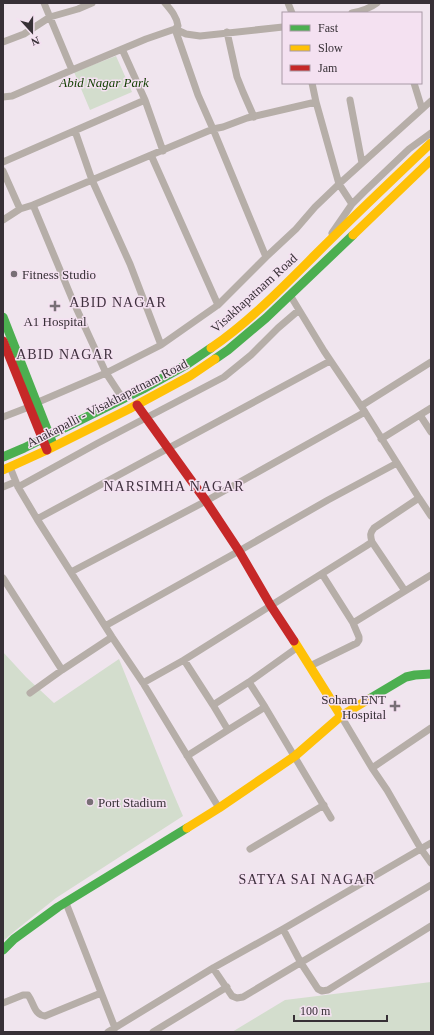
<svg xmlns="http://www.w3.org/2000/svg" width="434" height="1035" viewBox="0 0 434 1035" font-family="Georgia,serif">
	<rect width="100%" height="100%" fill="#f0e5ee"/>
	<!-- green -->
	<path fill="#d3ddcd" d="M116,56l16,36 -42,18 -16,-38z
		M3,652l23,25 28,26 65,-44 52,129 12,28 -127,82 -40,32 -13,11z
		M431,982v50h-199l53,-32z"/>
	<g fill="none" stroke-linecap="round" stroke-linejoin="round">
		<!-- street -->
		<path stroke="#b6aea8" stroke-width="7" d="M44,3l28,67 74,-31 29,-10 23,66 15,34 10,-2 24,-9 69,-16 -4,-19
			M165,3c6,7 12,14 13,23l-3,3 11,5 14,2 83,-9
			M288,3l4,10
			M352,13c10,-2 17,-4 25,-10
			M227,32l10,45 6,15 11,25
			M3,42l8,-3 13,-5 26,-17 28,-8 14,-6
			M122,49l23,51
			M414,83l8,26
			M3,97l9,-1 60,-26
			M350,100l12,63
			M316,102l23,82 13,20
			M75,131l17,49 59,-25 67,150 -57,40
			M151,155l62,-26 53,128 -48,48
			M3,162l142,-62 18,51
			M3,171l17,38
			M33,205l59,-25 38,84 31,81 -55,28 -70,30
			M3,220l17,-11 13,-4 40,96 33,72 17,26
			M332,233l20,-29 13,-13 44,-42 22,-16
			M266,257l30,-28 19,-22 24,-23 92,-83
			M290,295l34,56 41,61 54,86 12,18
			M361,406l70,-44
			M420,415l11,17
			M3,417l26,-10
			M381,439l50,-31
			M10,467l8,20 19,32 75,118 31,46 76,125
			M3,487l12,-5
			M18,487l80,-44 126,-66 27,-22 27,-27 21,-18
			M37,519l293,-158
			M71,572l135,-71 159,-89
			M3,578l59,92
			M405,591l26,-16
			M353,623l52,-32 -33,-49
			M105,626l134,-75 89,-51 69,-37
			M184,660l29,45 36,-23 49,-35
			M310,666l47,-23 2,-3v-3l-6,-14 -31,-49
			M143,683l41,-23 182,-114 6,-4c-2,-7 -2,-9 2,-14l45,-30
			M30,693l32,-23 50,-33
			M265,707l66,111
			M341,716l31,52 15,22 34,59 10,14
			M228,730l37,-23 -16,-25
			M187,756l41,-26 -15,-25
			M372,768l59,-40
			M250,849l74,-44
			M66,903l49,125
			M283,929l18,34 17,26 4,2 6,-1 103,-64
			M213,968l19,28 5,2 6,-1 188,-112
			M3,1003l20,-8h5c6,8 6,20 17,21l56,-23
			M108,1032l105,-64 70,-39 148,-86
			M153,1032l74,-45"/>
		<!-- fast -->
		<path stroke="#4caf50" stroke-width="9" d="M3,317l49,125
			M215,359l13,-9 38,-32 87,-83
			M3,457l21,-9 119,-59 43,-24 25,-17
			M369,699l37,-22 9,-2 16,-1
			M3,950l11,-11 44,-32 129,-79"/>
		<!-- slow -->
		<path stroke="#ffc107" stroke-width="9" d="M353,235l78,-75
			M211,348c38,-26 71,-60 104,-93 38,-38 77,-75 116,-112
			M3,470l44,-20 82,-41 61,-33 25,-17
			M294,641l47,75
			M187,828l32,-20 76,-52 46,-40 28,-17"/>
		<!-- jam -->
		<path stroke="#c62828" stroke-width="9" d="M3,341l44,109
			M137,405l69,96 33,50 32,55 23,35"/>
	</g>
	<!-- markers -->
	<g fill="#786f76" stroke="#f4e1f1" stroke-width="1.5">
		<circle cx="14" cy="274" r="4"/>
		<path d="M53 300h4v4h4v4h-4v4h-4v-4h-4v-4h4z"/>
		<path d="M393 700h4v4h4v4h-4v4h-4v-4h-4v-4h4z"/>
		<circle cx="90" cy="802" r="4"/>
	</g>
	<g text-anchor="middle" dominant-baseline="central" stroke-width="3" stroke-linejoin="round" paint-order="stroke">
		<!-- park labels -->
		<g font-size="13" font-style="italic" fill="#113e00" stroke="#f4e1f1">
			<text x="104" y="82">Abid Nagar Park</text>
		</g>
		<!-- poi labels -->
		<g font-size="13" fill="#373036" stroke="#f4e1f1" text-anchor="start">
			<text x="22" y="274">Fitness Studio</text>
			<text x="55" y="321" text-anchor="middle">A1 Hospital</text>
			<text x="386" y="699" text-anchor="end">Soham ENT<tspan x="386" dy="15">Hospital</tspan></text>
			<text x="98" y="802">Port Stadium</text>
		</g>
		<!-- street labels -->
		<g font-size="13" fill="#373036" stroke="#f4e1f1">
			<text transform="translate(254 293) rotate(-42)">Visakhapatnam Road</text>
			<text transform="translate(107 403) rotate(-27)">Anakapalli - Visakhapatnam Road</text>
		</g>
		<!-- neighbourhood labels -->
		<g font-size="14" letter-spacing="1" fill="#3f313e" stroke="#f4e1f1">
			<text x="118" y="302">ABID NAGAR</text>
			<text x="65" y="354">ABID NAGAR</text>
			<text x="174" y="486">NARSIMHA NAGAR</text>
			<text x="307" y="879">SATYA SAI NAGAR</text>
		</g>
	</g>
	<!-- border -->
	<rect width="434" height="1035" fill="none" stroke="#373036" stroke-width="8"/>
	<!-- legend -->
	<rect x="282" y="12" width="140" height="72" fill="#f4e1f1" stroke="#a89aa6"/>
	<rect x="290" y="25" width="20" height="6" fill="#4caf50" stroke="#a89aa6"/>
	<text x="318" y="32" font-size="12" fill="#373036">Fast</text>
	<rect x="290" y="45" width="20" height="6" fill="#ffc107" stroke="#a89aa6"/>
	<text x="318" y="52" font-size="12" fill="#373036">Slow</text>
	<rect x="290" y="65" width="20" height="6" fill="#c62828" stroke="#a89aa6"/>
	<text x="318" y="72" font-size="12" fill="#373036">Jam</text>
	<!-- north arrow -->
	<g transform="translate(32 32) rotate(159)" stroke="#f4e1f1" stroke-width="3" paint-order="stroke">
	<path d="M0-3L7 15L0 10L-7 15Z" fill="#373036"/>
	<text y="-6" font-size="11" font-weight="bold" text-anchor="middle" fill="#373036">N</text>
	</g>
	<!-- scale -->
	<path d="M294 1015v6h93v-6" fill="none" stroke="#373036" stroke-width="2"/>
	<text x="300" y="1015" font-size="12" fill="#373036" stroke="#f4e1f1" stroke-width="3" paint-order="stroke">100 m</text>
</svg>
